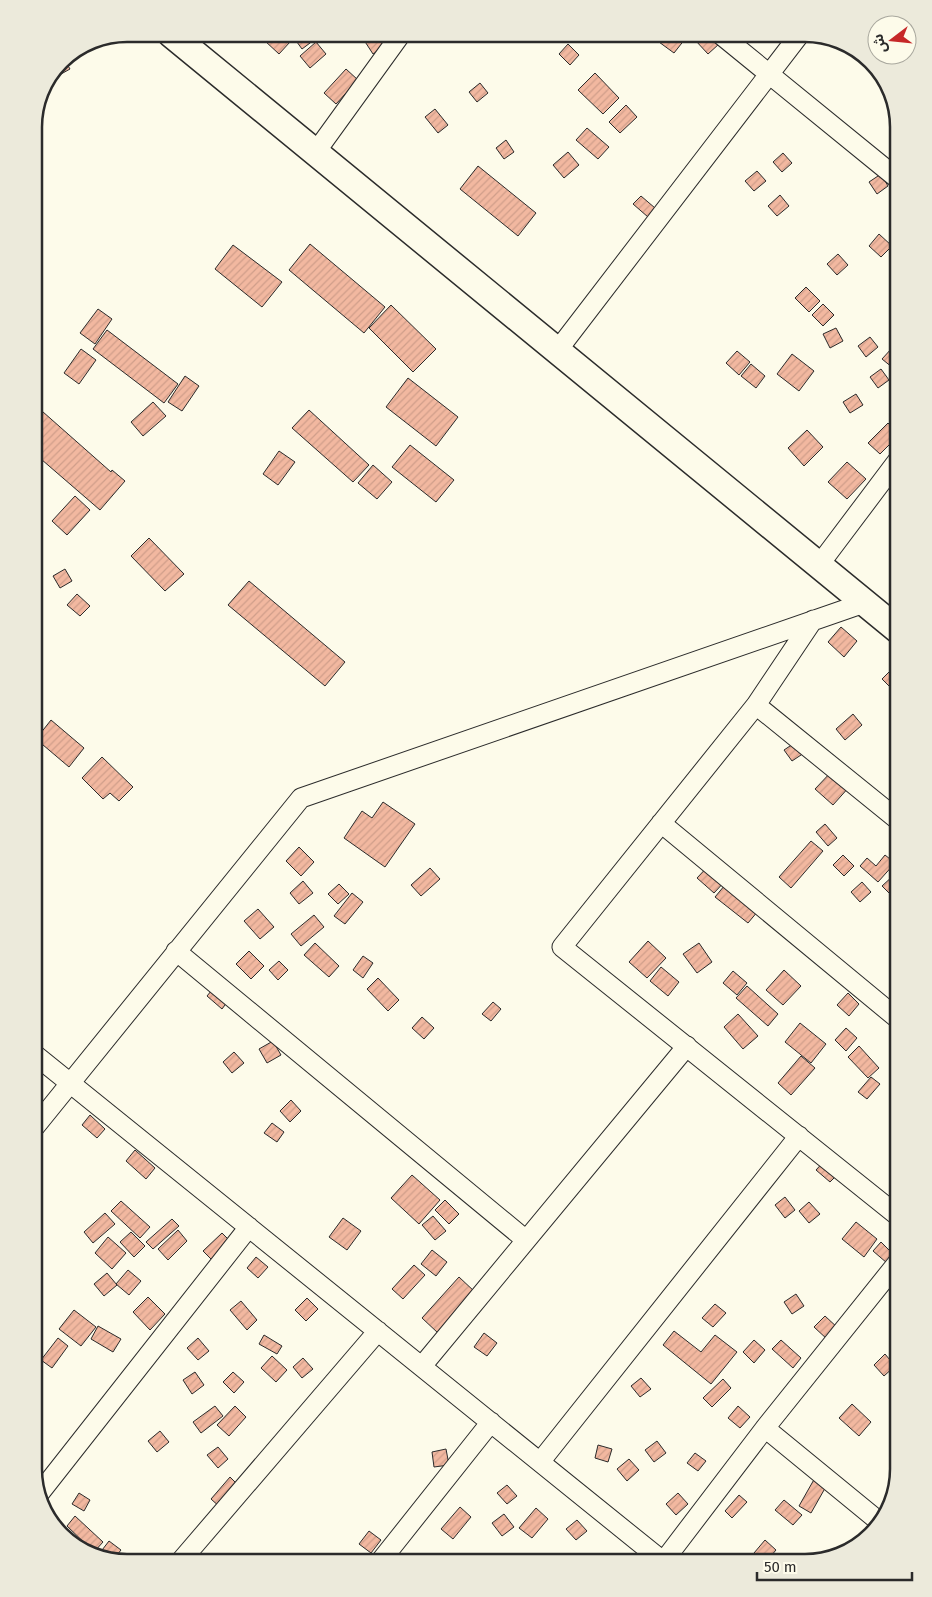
<svg xmlns="http://www.w3.org/2000/svg" width="932" height="1597" viewBox="0 0 932 1597" font-family="'Fira Sans','Noto Sans Arabic',sans-serif">
	<defs>
		<pattern id="building-hatch" width="6" height="6" patternUnits="userSpaceOnUse" patternTransform="scale(1.25)"><rect width="6" height="6" fill="#f2b8a0"/><path d="M-1 1l2-2M0 6l6-6M5 7l2-2" fill="none" stroke="#d09e8a"/></pattern>
	</defs>
	<rect width="100%" height="100%" fill="#fdfbea"/>
	<!-- building -->
	<path fill="url(#building-hatch)" stroke="#2b2b2b" d="M272,34h9l9,8 -11,12 -14,-13z
		M300,34h9l5,6 -12,9 -8,-11z
		M360,34h23l6,10 -16,10z
		M648,34h41l-15,19z
		M702,34h7l10,10 -11,10 -13,-14z
		M316,42l10,12 -16,14 -10,-12z
		M568,44l11,11 -9,10 -11,-11z
		M64,59l6,10 -16,9 7,-17z
		M346,69l12,11 -22,24 -12,-11z
		M595,73l24,25 -16,16 -25,-24z
		M480,83l8,10 -11,9 -8,-10z
		M626,105l11,12 -17,16 -11,-11z
		M435,109l13,16 -10,8 -13,-16z
		M587,128l22,19 -11,12 -22,-19z
		M506,140l8,12 -10,7 -8,-11z
		M568,152l11,13 -15,13 -11,-13z
		M783,153l9,10 -10,9 -9,-10z
		M478,166l58,47 -18,23 -58,-47z
		M757,171l9,10 -12,10 -9,-10z
		M881,174l7,12 -11,8 -8,-12z
		M780,195l9,11 -12,10 -9,-10z
		M641,196l14,12 -7,9 -15,-13z
		M879,234l13,12 -11,11 -12,-11z
		M310,244l75,63 -21,26 -75,-63z
		M233,245l49,37 -20,25 -47,-38z
		M838,254l10,11 -11,10 -10,-11z
		M806,287l14,14 -11,11 -14,-14z
		M823,304l11,11 -11,11 -11,-11z
		M391,305l45,44 -23,23 -44,-44z
		M98,309l14,10 -17,25 -15,-11z
		M836,328l7,13 -13,7 -7,-14z
		M107,330l71,54 -14,19 -71,-54z
		M870,337l8,10 -12,10 -8,-11z
		M892,348l6,6v8l-5,6 -11,-9z
		M81,349l15,11 -17,24 -15,-11z
		M737,351l13,11 -11,13 -13,-12z
		M792,354l22,17 -15,20 -22,-17z
		M751,364l14,12 -9,12 -15,-12z
		M881,369l8,11 -11,8 -8,-11z
		M185,376l14,10 -17,25 -14,-9z
		M408,378l50,39 -22,29 -50,-39z
		M856,394l7,11 -13,8 -7,-11z
		M153,402l13,14 -23,20 -12,-14z
		M34,404l77,68 1,-2 13,11 -25,29 -66,-57z
		M309,410l60,55 -16,17 -61,-54z
		M888,423l10,10v3l-18,18 -12,-11z
		M807,430l16,17 -19,19 -16,-18z
		M410,445l44,35 -18,22 -44,-35z
		M279,451l16,11 -17,23 -15,-11z
		M847,462l19,17 -19,20 -19,-17z
		M373,465l19,17 -15,17 -19,-16z
		M75,496l15,14 -23,25 -15,-14z
		M149,538l35,36 -19,17 -34,-35z
		M65,569l7,12 -12,7 -7,-12z
		M249,581l96,81 -20,24 -97,-81z
		M77,594l13,12 -10,10 -13,-11z
		M841,627l16,14 -13,16 -16,-15z
		M893,668l5,6v4l-8,9 -8,-8z
		M853,714l9,11 -17,15 -9,-11z
		M51,720l33,28 -15,19 -33,-28z
		M799,740l8,11 -15,10 -8,-11z
		M102,757l31,30 -14,14 -9,-8 -7,6 -21,-21z
		M833,770l17,16 -17,19 -18,-16z
		M383,802l32,22 -30,43 -41,-29 18,-27 10,7z
		M825,824l12,14 -9,8 -12,-14z
		M811,841l12,10 -32,37 -12,-11z
		M299,847l15,15 -13,14 -15,-15z
		M843,855l11,11 -10,10 -11,-11z
		M885,855l10,8 -17,19 -18,-16 7,-8 9,8z
		M712,862l16,16 -14,15 -17,-15z
		M430,868l10,11 -19,17 -10,-11z
		M894,875l4,5v10l-6,6 -10,-10z
		M730,879l33,26 -15,18 -33,-26z
		M303,881l10,12 -14,11 -9,-11z
		M862,882l9,10 -11,10 -9,-10z
		M339,884l10,10 -11,10 -10,-10z
		M352,893l11,9 -18,22 -11,-8z
		M258,909l16,18 -14,12 -16,-18z
		M314,915l10,12 -23,19 -10,-12z
		M648,941l18,17 -19,20 -18,-16z
		M315,943l24,23 -10,11 -25,-22z
		M699,943l13,19 -15,11 -14,-19z
		M249,951l15,15 -13,13 -15,-15z
		M363,956l10,7 -10,15 -10,-8z
		M279,961l9,9 -10,10 -9,-10z
		M661,967l18,15 -11,14 -18,-15z
		M784,970l17,16 -18,19 -17,-15z
		M733,971l14,12 -10,12 -14,-12z
		M378,978l21,22 -11,11 -21,-22z
		M216,985l15,12 -9,12 -15,-13z
		M747,986l31,28 -10,12 -32,-28z
		M848,993l11,11 -10,12 -12,-11z
		M493,1002l8,7 -10,12 -9,-7z
		M738,1014l20,22 -15,13 -19,-22z
		M422,1017l12,11 -10,11 -12,-11z
		M800,1023l26,21 -15,19 -26,-21z
		M846,1028l11,10 -11,13 -11,-11z
		M273,1041l8,14 -14,8 -8,-14z
		M859,1046l20,22 -11,10 -20,-21z
		M234,1052l10,11 -12,10 -9,-11z
		M801,1056l14,12 -24,27 -13,-12z
		M34,1077l8,7 -8,10z
		M871,1077l9,7 -13,15 -9,-7z
		M291,1100l10,11 -11,11 -10,-11z
		M90,1115l15,14 -8,9 -15,-13z
		M272,1123l12,9 -7,10 -13,-9z
		M135,1150l20,18 -9,11 -20,-18z
		M827,1158l14,13 -11,11 -14,-12z
		M412,1175l28,25 -21,24 -28,-26z
		M785,1197l10,13 -10,8 -10,-13z
		M445,1200l14,14 -10,10 -14,-14z
		M121,1201l29,26 -10,11 -29,-27z
		M809,1202l11,12 -11,9 -10,-12z
		M105,1213l10,11 -22,19 -9,-11z
		M433,1216l13,15 -11,9 -13,-15z
		M343,1218l18,13 -14,19 -18,-13z
		M172,1219l7,7 -26,23 -7,-7z
		M856,1222l21,17 -13,18 -22,-18z
		M178,1230l9,11 -19,19 -10,-11z
		M131,1232l14,14 -11,11 -14,-15z
		M222,1233l10,10 -19,18 -10,-10z
		M108,1237l18,16 -14,16 -17,-16z
		M881,1242l13,13 -7,8 -14,-12z
		M432,1250l15,12 -11,14 -15,-12z
		M256,1257l12,10 -10,11 -11,-10z
		M414,1265l11,10 -22,24 -11,-10z
		M128,1270l13,11 -12,14 -13,-11z
		M107,1273l10,12 -13,11 -10,-12z
		M459,1277l16,15 -37,41 -16,-15z
		M796,1294l8,12 -12,8 -8,-12z
		M148,1297l17,17 -15,16 -17,-18z
		M307,1298l11,11 -12,12 -11,-11z
		M241,1301l16,19 -10,10 -17,-20z
		M715,1304l11,9 -13,14 -11,-9z
		M74,1310l22,17 -15,19 -22,-17z
		M825,1316l14,13 -11,11 -14,-13z
		M98,1326l23,13 -8,13 -22,-13z
		M674,1331l27,21 14,-17 22,17 -26,32 -48,-39z
		M484,1333l13,10 -10,13 -13,-9z
		M264,1335l18,11 -5,8 -18,-10z
		M58,1338l10,8 -16,22 -11,-8z
		M198,1338l11,13 -11,9 -11,-12z
		M754,1340l11,10 -11,13 -11,-11z
		M781,1340l20,18 -8,10 -21,-19z
		M885,1354l10,12 -11,10 -10,-11z
		M272,1356l15,14 -11,12 -15,-14z
		M303,1358l10,11 -11,9 -9,-11z
		M195,1372l9,13 -12,9 -9,-14z
		M233,1372l11,10 -10,11 -11,-11z
		M641,1378l10,11 -11,8 -9,-11z
		M723,1379l8,9 -19,19 -9,-9z
		M852,1404l19,18 -12,14 -20,-18z
		M215,1406l8,10 -22,17 -8,-11z
		M235,1406l11,11 -17,19 -12,-11z
		M738,1406l12,11 -10,11 -12,-10z
		M160,1431l9,11 -12,10 -9,-11z
		M657,1441l9,12 -12,9 -9,-12z
		M598,1445l14,4 -4,13 -13,-4z
		M218,1447l10,12 -10,9 -11,-13z
		M446,1449l3,16 -15,2 -2,-15z
		M695,1453l11,8 -8,10 -11,-8z
		M629,1459l10,11 -12,11 -10,-12z
		M816,1476l12,7 -17,30 -12,-7z
		M230,1477l11,11 -20,20 -10,-9z
		M507,1485l10,11 -10,8 -10,-11z
		M79,1493l11,7 -6,11 -12,-7z
		M678,1493l10,11 -12,11 -10,-11z
		M739,1495l8,7 -15,16 -7,-7z
		M784,1500l18,15 -9,10 -18,-15z
		M460,1507l11,10 -18,22 -12,-10z
		M536,1508l12,11 -16,19 -13,-10z
		M504,1514l10,13 -12,9 -10,-13z
		M75,1516l28,26 -9,10 -27,-26z
		M577,1520l10,11 -11,9 -10,-11z
		M369,1531l12,9 -10,13 -12,-9z
		M765,1540l11,10 -11,13 -11,-10z
		M109,1541l12,9 -8,10 -14,-6z
		M631,1555l10,8h-16z"/>
	<g fill="none" stroke-linecap="round" stroke-linejoin="round">
		<defs>
			<path id="street" d="M720,34l178,145
				M315,153l86,-119
				M557,351l243,-317
				M819,565l79,-105
				M813,620l-57,85 -194,242 336,269
				M756,705l142,115
				M661,823l237,196
				M176,951l350,289
				M34,1054l631,509
				M34,1128l267,-330 563,-195
				M422,1366l265,-320
				M765,1428l116,95
				M540,1462l259,-326
				M39,1494l210,-267
				M663,1562l102,-134 133,-166
				M179,1563l199,-232
				M379,1563l112,-141"/>
			<path id="secondary" d="M171,34l727,596"/>
		</defs>
		<!-- street casing -->
		<use href="#street" stroke="#2b2b2b" stroke-width="21"/>
		<!-- secondary casing -->
		<use href="#secondary" stroke="#2b2b2b" stroke-width="29"/>
		<!-- street -->
		<use href="#street" stroke="#fdfbea" stroke-width="19"/>
		<!-- secondary -->
		<use href="#secondary" stroke="#fdfbea" stroke-width="26"/>
	</g>
	<!-- crop -->
	<path d="M0 0H932V1597H0ZM127 42H805A85 85 0 0 1 890 127V1469A85 85 0 0 1 805 1554H127A85 85 0 0 1 42 1469V127A85 85 0 0 1 127 42Z" fill="#eceadb" fill-rule="evenodd"/>
	<path fill="none" stroke="#2b2b2b" stroke-width="2.5" d="M127 42H805A85 85 0 0 1 890 127V1469A85 85 0 0 1 805 1554H127A85 85 0 0 1 42 1469V127A85 85 0 0 1 127 42Z"/>
	<!-- north arrow -->
	<g transform="translate(892 40) rotate(254)"><circle r="24" fill="#fdfbea" stroke="#a9a89e"/>
	<path d="M0-4L9 19L0 12L-9 19Z" fill="#c62828"/>
	<text y="-8" font-size="14" font-weight="bold" text-anchor="middle" fill="#2b2b2b">ش</text>
	</g>
	<!-- scale -->
	<path d="M757 1572v8h155v-8" fill="none" stroke="#2b2b2b" stroke-width="2.5"/>
	<text x="764" y="1572" font-size="15" fill="#2b2b2b" stroke="#fdfbea" stroke-width="4" paint-order="stroke">50 m</text>
</svg>
